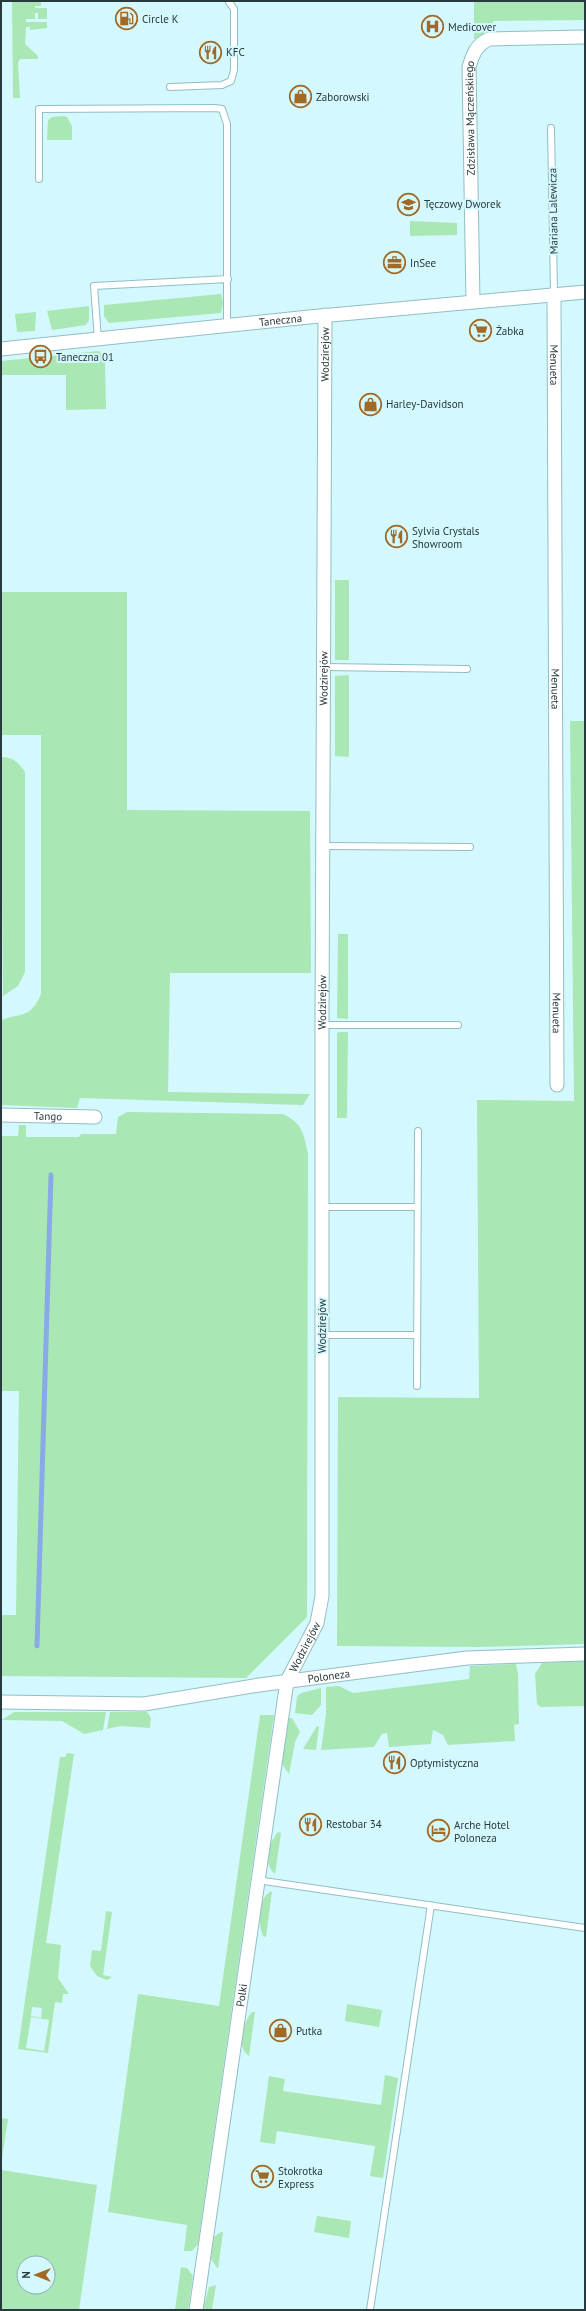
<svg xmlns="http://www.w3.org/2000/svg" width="586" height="2311" viewBox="0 0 586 2311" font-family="'PT Sans',sans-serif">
	<rect width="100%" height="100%" fill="#d3f8fd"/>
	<!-- green -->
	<path fill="#a9e7b5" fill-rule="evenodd" d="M12,1h29v5h-6v2h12v11h-9v-6h-3v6h-9v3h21v6l-17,2v-3h-4l-1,17 13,12v3h-18l-2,4 2,35h-7z
		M474,1h111v19l-92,1v11l-19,7z
		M63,116l4,1 5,9v14h-25l1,-20 4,-3z
		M410,221l47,2v12l-47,1z
		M221,294l2,9 -2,10 -112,10 -5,-7v-11z
		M89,306v14l-3,5 -34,5 -5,-19z
		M36,312l-1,19 -18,1 -2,-18z
		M99,351l6,9 1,49 -40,1v-35h-65v-14z
		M335,580h14v80h-14z
		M1,592h126v218l183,1 1,162h-141l-2,119 142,2 -7,11 -223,-7 -3,10 -76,-3v-85c21,-7 30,-2 40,-26v-259h-40z
		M349,675v82l-14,-1v-80z
		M570,721h15v923l-105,3 -143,-1 1,-249 141,1 -2,-298 97,1z
		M1,757c12,0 18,6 24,15v200l-7,14 -15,10z
		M338,934h10v85l-11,-1z
		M340,1032h8l-1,86h-10v-85z
		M127,1112l156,2c20,10 20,18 25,39l-1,464 -61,61 -245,-2v-61h15l3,-224h-18v-255h17l1,-11h7v12h53l2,-3h35l2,-17z
		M585,1661v45l-44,1 -4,-3 -2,-30 7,-11z
		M516,1664l2,10 1,50 -5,1 1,16 -67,4 -5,-10 -10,-5 -2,14 -42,3 -2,-14 -5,1 -8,13 -53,3 5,-36v-27l13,-1 14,7 116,-14 1,-13z
		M321,1688v17l-9,10 -17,-2 2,-16 4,-4z
		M14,1712h92l-3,18 -19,4 -22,-13 -60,-1z
		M110,1712h37l4,6 -1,10 -30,-2 -13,3z
		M260,1715h14l-76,529 -6,7h-8l3,-26 -79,-13 30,-218 81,12z
		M289,1718h3l8,14 -5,10 -6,32 -7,-10z
		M317,1726l2,1 -3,23 -13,-1z
		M67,1753l7,1 -28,189 15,2 -3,33 11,16h-6l-1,9 -7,-1 -7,51 -30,-4 42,-292h5zM32,2007l10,1 -1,10 -10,-2zM31,2017l18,3 -5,31 -18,-3z
		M278,1832l3,1 -6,41c-13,-11 -6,-32 3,-42z
		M272,1891l-6,46 -3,-1c-5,-12 -6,-39 9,-45z
		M106,1911l6,1 -9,63 9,2 -5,3 -10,-4 -7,-10 2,-16 9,1z
		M347,2004l35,6 -3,17 -34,-6z
		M252,2012h3l-6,44c-14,-9 -5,-35 3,-44z
		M385,2075l13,3 -15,100 -13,-2 5,-30 -98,-15 -2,13 -15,-2 9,-66 16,3 -2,12 98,14z
		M1,2118l7,1 -7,45z
		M1,2170l96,15 -18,125h-78zM24,2263h24v24h-24z
		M317,2216l34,5 -2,17 -35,-6z
		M221,2232h2l-5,37 -7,-10 3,-22z
		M181,2267l6,1 6,8 -5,34h-13z
		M216,2285l-4,25h-9l6,-23z"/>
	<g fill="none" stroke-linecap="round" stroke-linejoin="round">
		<!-- stream -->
		<path stroke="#88abe7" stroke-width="5" d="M37,1646l14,-471"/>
		<defs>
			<path id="lane" d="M170,87l52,-2 9,-4 3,-11v-61l-5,-7
				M551,128l3,166
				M39,179v-70l176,-1 7,1 5,15v201
				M98,339l-4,-53 134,-7
				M324,667l143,2
				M323,846l147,1
				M322,1025h136
				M322,1207h95
				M322,1335h95
				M417,1386l1,-255
				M257,1880l328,48
				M370,2310l61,-405"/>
			<g id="street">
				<path id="s1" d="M554,294l3,791"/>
				<path id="s2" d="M473,302l-4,-235c4,-13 7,-22 20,-28l96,-2"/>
				<path id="s3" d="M1,349l308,-32 276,-25"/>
				<path id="s4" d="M1,1115l94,2"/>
				<path id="s5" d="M1,1702l143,2 115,-19 208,-27 118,-4"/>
				<path id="s6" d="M196,2310l91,-629 30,-58 5,-27v-571l3,-710"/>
			</g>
		</defs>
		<!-- lane casing -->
		<use href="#lane" stroke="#91bec4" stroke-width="8"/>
		<!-- street casing -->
		<use href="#street" stroke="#91bec4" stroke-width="15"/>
		<!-- lane -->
		<use href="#lane" stroke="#fff" stroke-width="6"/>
		<!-- street -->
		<use href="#street" stroke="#fff" stroke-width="13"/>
	</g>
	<!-- icons -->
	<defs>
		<symbol id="fuel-ring" viewBox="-11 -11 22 22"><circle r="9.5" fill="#d3f8fd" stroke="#a16926" stroke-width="1.5"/><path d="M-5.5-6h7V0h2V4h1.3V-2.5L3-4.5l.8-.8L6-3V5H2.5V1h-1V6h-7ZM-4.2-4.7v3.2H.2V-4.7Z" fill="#a16926"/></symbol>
		<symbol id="hospital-ring" viewBox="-11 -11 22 22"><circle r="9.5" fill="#d3f8fd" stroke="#a16926" stroke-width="1.5"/><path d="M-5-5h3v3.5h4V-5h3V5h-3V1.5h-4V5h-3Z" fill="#a16926"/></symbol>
		<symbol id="restaurant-ring" viewBox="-11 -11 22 22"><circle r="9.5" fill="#d3f8fd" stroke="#a16926" stroke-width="1.5"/><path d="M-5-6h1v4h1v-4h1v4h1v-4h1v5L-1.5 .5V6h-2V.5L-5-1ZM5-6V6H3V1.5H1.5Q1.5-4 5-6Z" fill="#a16926"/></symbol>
		<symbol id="shop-ring" viewBox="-11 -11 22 22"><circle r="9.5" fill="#d3f8fd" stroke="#a16926" stroke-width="1.5"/><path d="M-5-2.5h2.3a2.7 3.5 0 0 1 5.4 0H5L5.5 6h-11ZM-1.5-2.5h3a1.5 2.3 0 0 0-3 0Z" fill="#a16926"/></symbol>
		<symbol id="school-ring" viewBox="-11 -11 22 22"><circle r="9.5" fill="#d3f8fd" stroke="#a16926" stroke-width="1.5"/><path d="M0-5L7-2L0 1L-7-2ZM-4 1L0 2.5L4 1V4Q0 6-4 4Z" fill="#a16926"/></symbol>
		<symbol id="office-ring" viewBox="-11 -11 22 22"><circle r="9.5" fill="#d3f8fd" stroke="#a16926" stroke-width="1.5"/><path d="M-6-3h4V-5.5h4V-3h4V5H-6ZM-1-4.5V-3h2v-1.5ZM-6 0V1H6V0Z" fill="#a16926"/></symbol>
		<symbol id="supermarket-ring" viewBox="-11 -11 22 22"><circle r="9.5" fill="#d3f8fd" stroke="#a16926" stroke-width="1.5"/><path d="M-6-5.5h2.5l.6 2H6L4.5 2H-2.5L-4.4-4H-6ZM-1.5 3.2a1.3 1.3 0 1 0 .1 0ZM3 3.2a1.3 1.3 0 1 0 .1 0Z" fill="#a16926"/></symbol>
		<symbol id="bus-ring" viewBox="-11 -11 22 22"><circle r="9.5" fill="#d3f8fd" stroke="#a16926" stroke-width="1.5"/><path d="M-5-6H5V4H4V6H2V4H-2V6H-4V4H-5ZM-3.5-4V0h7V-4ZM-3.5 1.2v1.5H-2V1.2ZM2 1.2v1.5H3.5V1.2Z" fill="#a16926"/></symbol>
		<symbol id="hotel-ring" viewBox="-11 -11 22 22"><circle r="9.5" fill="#d3f8fd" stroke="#a16926" stroke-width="1.5"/><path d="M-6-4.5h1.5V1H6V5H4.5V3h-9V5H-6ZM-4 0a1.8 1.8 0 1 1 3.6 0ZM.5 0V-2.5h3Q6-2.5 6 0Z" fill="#a16926"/></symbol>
	</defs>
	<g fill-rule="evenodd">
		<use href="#fuel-ring" x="114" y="6" width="25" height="25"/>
		<use href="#hospital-ring" x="420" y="14" width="25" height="25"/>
		<use href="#restaurant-ring" x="198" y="40" width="25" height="25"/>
		<use href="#shop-ring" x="288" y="84" width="25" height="25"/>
		<use href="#school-ring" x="396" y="192" width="25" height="25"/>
		<use href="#office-ring" x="382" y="250" width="25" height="25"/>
		<use href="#supermarket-ring" x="468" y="318" width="25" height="25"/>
		<use href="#bus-ring" x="28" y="344" width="25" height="25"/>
		<use href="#shop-ring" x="358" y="392" width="25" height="25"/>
		<use href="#restaurant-ring" x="384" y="524" width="25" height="25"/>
		<use href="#restaurant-ring" x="382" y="1750" width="25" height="25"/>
		<use href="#restaurant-ring" x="298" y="1812" width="25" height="25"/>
		<use href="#hotel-ring" x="426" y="1818" width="25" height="25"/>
		<use href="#shop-ring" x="268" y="2018" width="25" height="25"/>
		<use href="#supermarket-ring" x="250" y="2164" width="25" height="25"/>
	</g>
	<g text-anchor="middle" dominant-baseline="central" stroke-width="4" stroke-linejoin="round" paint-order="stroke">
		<!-- poi labels -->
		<g font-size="11" fill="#283a3d" stroke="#d3f8fd" text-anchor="start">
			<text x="142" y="19">Circle K</text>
			<text x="448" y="27">Medicover</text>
			<text x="226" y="52">KFC</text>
			<text x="316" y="97">Zaborowski</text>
			<text x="424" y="204">Tęczowy Dworek</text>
			<text x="410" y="263">InSee</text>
			<text x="496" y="331">Żabka</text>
			<text x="56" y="357">Taneczna 01</text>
			<text x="386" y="404">Harley-Davidson</text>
			<text x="412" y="531">Sylvia Crystals<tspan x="412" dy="13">Showroom</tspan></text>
			<text x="410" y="1763">Optymistyczna</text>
			<text x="326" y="1824">Restobar 34</text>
			<text x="454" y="1825">Arche Hotel<tspan x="454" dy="13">Poloneza</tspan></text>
			<text x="296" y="2031">Putka</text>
			<text x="278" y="2171">Stokrotka<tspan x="278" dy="13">Express</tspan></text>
		</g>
		<!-- street labels -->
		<g font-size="11" fill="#283a3d" stroke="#d3f8fd">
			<text stroke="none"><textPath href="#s2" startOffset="184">Zdzisława Mączeńskiego</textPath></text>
			<text transform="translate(553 211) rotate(-91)">Mariana Lalewicza</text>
			<text stroke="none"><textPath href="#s3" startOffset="281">Taneczna</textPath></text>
			<text stroke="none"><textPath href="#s6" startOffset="1970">Wodzirejów</textPath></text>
			<text stroke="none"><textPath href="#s1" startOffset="71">Menueta</textPath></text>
			<text stroke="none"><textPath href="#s6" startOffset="1646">Wodzirejów</textPath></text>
			<text stroke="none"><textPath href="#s1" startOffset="395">Menueta</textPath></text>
			<text stroke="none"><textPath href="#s6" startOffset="1322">Wodzirejów</textPath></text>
			<text stroke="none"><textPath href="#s1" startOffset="719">Menueta</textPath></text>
			<text stroke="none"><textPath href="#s4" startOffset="47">Tango</textPath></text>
			<text transform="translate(322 1326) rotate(-90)">Wodzirejów</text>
			<text stroke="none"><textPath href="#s6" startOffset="674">Wodzirejów</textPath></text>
			<text stroke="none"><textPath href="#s5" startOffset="330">Poloneza</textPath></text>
			<text stroke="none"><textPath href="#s6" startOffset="318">Polki</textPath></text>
		</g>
	</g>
	<!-- border -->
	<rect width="586" height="2311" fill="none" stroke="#283a3d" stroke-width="4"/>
	<!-- north arrow -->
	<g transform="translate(36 2275) rotate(270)"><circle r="19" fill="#d3f8fd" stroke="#8facb0"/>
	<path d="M0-3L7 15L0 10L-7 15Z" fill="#a16926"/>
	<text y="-6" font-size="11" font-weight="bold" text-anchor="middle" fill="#283a3d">N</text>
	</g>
</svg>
